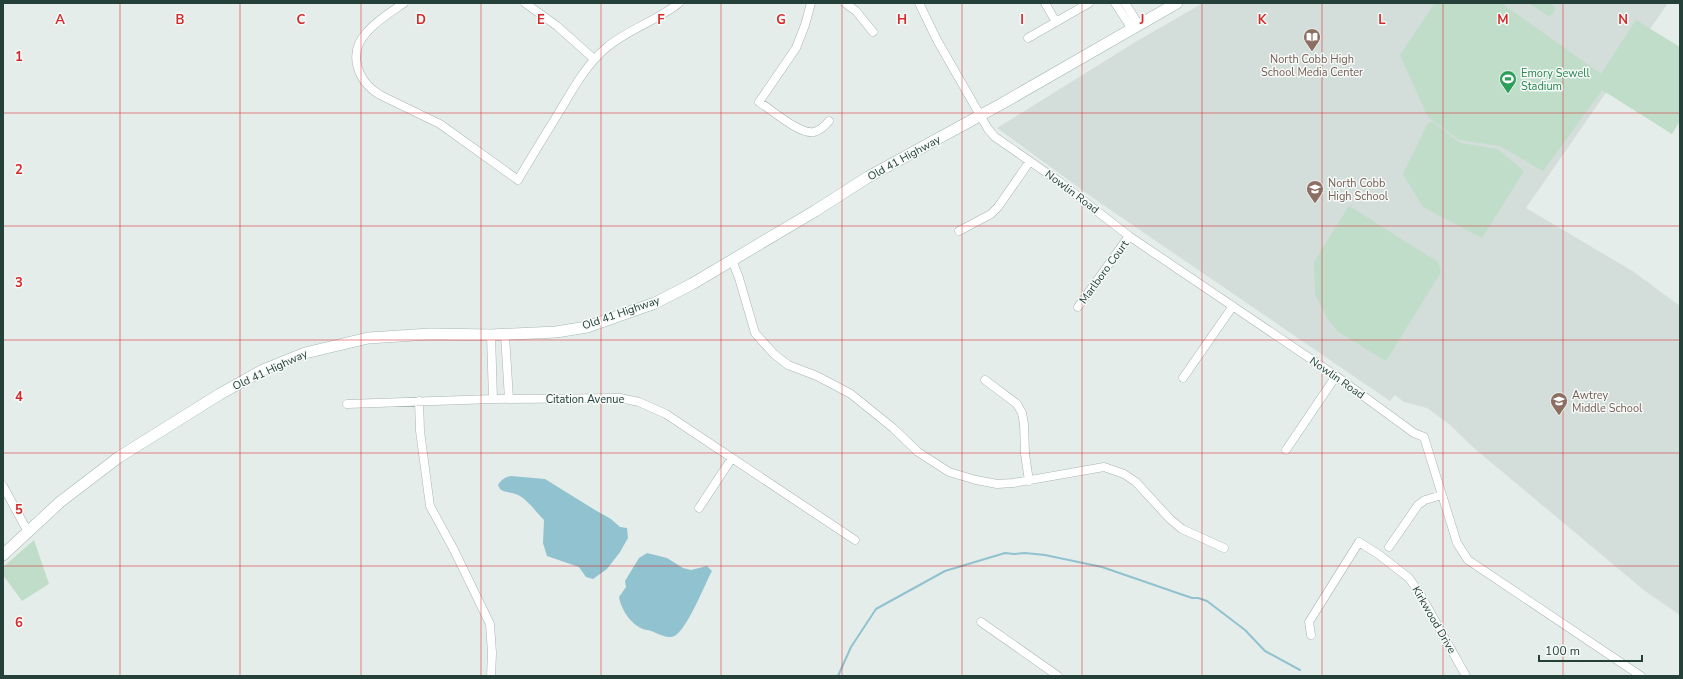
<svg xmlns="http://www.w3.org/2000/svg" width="1683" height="679" viewBox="0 0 1683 679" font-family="'Nunito Sans',sans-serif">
	<rect width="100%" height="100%" fill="#e5edea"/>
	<!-- built -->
	<path fill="#d3ddd9" d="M1203,3h465l-142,205 108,64 46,34v309l-35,-24 -170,-142 -26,-25 -22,-16 -23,-6 -9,-7 -5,6 -294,-201 -99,-72 140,-87z"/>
	<!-- green -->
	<path fill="#bfddc9" d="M1435,3h66l100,71 35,-54 44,27v74l-8,13 -70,-44 -59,81 -43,-25 -41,-6 -31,-23 -28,-62z
		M1531,3h18l7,5 -6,9 -20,-13z
		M1433,122l27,21 37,6 27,22 -42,67 -59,-31 -20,-33 25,-51z
		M1349,206l89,56 3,10 -55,89 -49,-30 -10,-13 -12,-24 -1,-32z
		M34,540l15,44 -27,17 -19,-26v-8z"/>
	<!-- water -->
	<path fill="#90c2cf" d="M511,476l34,3 50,31 16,9 9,8 7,1 1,10 -8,14 -13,17 -14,10 -7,-2 -7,-10 -32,-11 -4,-13 1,-23c-8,-8 -16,-20 -26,-25 -6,-3 -13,-2 -18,-6l-2,-4c4,-6 7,-8 13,-9z
		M647,553l20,5 16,10 8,2 16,-4 5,5c-7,12 -27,66 -41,66 -8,1 -16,-6 -24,-7 -14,-2 -26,-20 -28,-33l7,-10 -1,-6 14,-23z"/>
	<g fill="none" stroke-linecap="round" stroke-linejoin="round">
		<!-- stream -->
		<path stroke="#90c2cf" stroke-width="2" d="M838,676l13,-29 25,-38 69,-38 60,-18 9,1 11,-1 20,2 57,12 90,31h6l9,3 38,29 20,21 35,19"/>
		<defs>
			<path id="street" d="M404,3c-13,9 -27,17 -37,29 -20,21 -10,49 13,63l60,29 78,56c14,-24 29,-48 43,-71 13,-22 26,-45 45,-61 22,-19 51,-27 73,-45
				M525,3l32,23 37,33
				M811,3l-6,22 -9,23 -37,54c13,8 41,33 55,30 7,-2 11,-6 15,-11
				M845,3l11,8 17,21
				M919,3l18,37 51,89 7,8 62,43 72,56 207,140 78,57 10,4 33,106 11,17 173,116
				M1045,3l11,19
				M1115,3l17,26
				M1125,3l14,22
				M1028,38l61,-35
				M959,231l32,-17 7,-7 32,-46
				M732,260l7,18 16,55 19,21 14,11 29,11 34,18 42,34 25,24 31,20 27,8 21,4 16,-1 91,-16 20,7 12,8 34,37 12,10 42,19
				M1078,307l51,-71
				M491,335l2,64
				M505,335l4,64
				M1183,378l50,-72
				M985,380l32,24 5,9 2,11 1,30 4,27
				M419,401l1,30 10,75 24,44 36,74 2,29 -1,23
				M347,404l146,-5 127,-1 19,4 27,12 189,126
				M1286,450l50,-74
				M3,486l25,46
				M699,508l33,-50
				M1389,547l29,-42 7,-5 17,-5
				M981,622l77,54
				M1311,635l-2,-13 50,-80 19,12 31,24 11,16 46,82"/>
			<path id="secondary" d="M3,555l57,-53 59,-45 101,-63 43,-24 42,-17 63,-15 62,-4 61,1 65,-3 31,-5 68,-24 37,-19 123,-73 53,-34 135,-74 174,-100"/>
		</defs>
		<!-- street casing -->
		<use href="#street" stroke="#a8b5b1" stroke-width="9"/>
		<!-- secondary casing -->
		<use href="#secondary" stroke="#a3b9b2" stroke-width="12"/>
		<!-- street -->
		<use href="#street" stroke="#fff" stroke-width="8"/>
		<!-- secondary -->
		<use href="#secondary" stroke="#fff" stroke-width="11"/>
	</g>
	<!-- grid -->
	<path fill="none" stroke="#d62828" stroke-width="1" stroke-opacity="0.55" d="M120,3v673M240,3v673M361,3v673M481,3v673M601,3v673M721,3v673M842,3v673M962,3v673M1082,3v673M1202,3v673M1322,3v673M1443,3v673M1563,3v673M3,113h1677M3,226h1677M3,340h1677M3,453h1677M3,566h1677"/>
	<!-- icons -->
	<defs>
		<symbol id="library-pin" viewBox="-11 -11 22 30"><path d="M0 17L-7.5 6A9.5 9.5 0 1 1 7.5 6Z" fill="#8d6e63" stroke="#f5faf8"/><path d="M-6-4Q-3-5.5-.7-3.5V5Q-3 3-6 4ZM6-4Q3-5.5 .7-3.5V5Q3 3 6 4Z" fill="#fff"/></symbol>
		<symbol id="stadium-pin" viewBox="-11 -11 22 30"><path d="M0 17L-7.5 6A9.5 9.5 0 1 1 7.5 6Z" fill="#2e9e5b" stroke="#f5faf8"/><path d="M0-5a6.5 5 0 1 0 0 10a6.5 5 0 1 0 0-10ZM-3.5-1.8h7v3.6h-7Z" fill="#fff"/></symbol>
		<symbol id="school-pin" viewBox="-11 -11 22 30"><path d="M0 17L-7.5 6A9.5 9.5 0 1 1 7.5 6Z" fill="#8d6e63" stroke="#f5faf8"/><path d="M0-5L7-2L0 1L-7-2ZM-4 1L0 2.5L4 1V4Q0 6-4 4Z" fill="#fff"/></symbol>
	</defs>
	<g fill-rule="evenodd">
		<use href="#library-pin" x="1302" y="27" width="20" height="27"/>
		<use href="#stadium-pin" x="1498" y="69" width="20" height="27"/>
		<use href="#school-pin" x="1305" y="179" width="20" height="27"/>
		<use href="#school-pin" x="1549" y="391" width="20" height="27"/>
	</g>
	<g text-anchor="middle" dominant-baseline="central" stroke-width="3" stroke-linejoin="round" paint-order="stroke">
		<!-- education labels -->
		<g font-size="11" fill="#785e54" stroke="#f5faf8" text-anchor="start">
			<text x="1312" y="59" text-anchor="middle">North Cobb High<tspan x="1312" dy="13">School Media Center</tspan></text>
			<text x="1328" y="183">North Cobb<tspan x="1328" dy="13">High School</tspan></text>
			<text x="1572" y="395">Awtrey<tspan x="1572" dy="13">Middle School</tspan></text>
		</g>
		<!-- leisure labels -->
		<g font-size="11" fill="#27864d" stroke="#f5faf8" text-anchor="start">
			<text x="1521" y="73">Emory Sewell<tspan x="1521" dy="13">Stadium</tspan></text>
		</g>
		<!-- street labels -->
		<g font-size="11" fill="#253f39" stroke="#f5faf8">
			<text transform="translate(904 158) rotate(-29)">Old 41 Highway</text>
			<text transform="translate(1072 192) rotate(37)">Nowlin Road</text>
			<text transform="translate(1104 272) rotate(-54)">Marlboro Court</text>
			<text transform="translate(621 313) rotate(-19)">Old 41 Highway</text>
			<text transform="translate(270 370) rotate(-25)">Old 41 Highway</text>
			<text transform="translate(1337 378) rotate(35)">Nowlin Road</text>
			<text x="585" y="399">Citation Avenue</text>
			<text transform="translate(1434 620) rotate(60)">Kirkwood Drive</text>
		</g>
	</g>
	<g font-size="13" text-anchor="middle" font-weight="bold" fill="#d62828" stroke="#f5faf8" stroke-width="3" stroke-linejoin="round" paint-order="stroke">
		<text x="60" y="24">A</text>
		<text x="180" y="24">B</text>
		<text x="301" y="24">C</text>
		<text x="421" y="24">D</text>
		<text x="541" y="24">E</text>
		<text x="661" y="24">F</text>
		<text x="781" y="24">G</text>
		<text x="902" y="24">H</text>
		<text x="1022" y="24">I</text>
		<text x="1142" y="24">J</text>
		<text x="1262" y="24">K</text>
		<text x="1382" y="24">L</text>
		<text x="1503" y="24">M</text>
		<text x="1623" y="24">N</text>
		<text x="19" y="61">1</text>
		<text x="19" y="174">2</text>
		<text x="19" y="287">3</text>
		<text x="19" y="401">4</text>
		<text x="19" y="514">5</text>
		<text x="19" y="627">6</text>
	</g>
	<!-- border -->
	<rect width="1683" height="679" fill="none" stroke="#253f39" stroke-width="8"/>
	<!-- scale -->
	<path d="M1539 655v6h103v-6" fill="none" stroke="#253f39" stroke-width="2"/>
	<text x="1545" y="655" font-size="12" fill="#253f39" stroke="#f5faf8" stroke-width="3" paint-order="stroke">100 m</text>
</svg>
